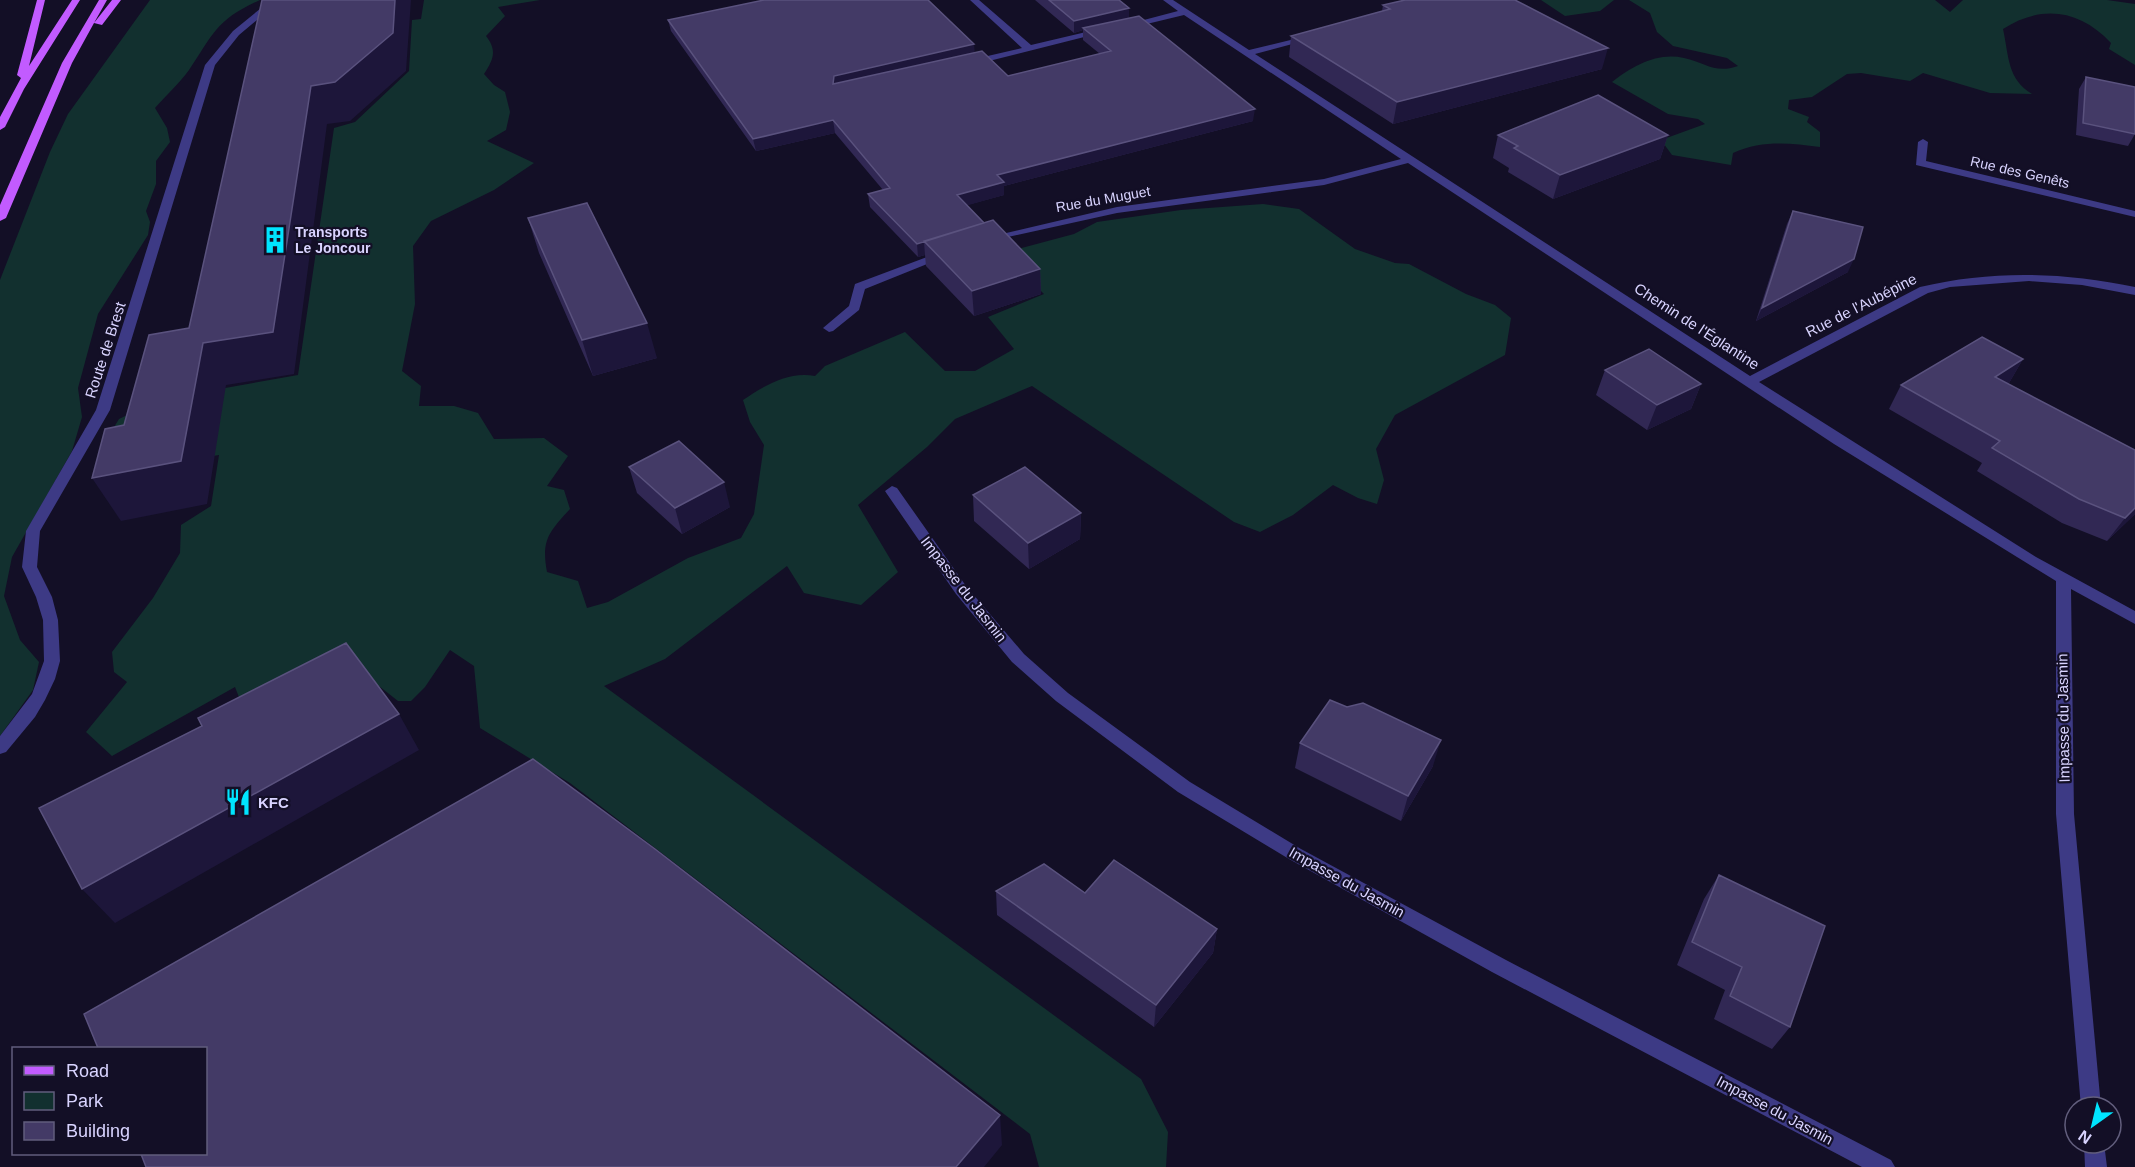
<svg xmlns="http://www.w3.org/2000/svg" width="2135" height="1167" viewBox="0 0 2135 1167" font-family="Helvetica,sans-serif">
	<rect width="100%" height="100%" fill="#130f26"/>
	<!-- green -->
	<path fill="#12302f" d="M150,0h110c-44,20 -46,33 -71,70 -9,13 -23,25 -34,38l12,20 3,14 -14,19v23l-10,27 4,11 -2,13 -50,79 -20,74 4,29 -10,34 -60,106 -8,39 16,44 19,22 -6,28 -33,46v-456l50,-128 18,-38z
		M424,0h116l-42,7 7,9 -19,20c11,14 8,23 -2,38l10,11 11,7 5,20 -4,18 -19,11 47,22 -40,27 -63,31 -18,25 2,58 -13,67 19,15 -2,20h35l24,7 16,26 50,-1 24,18 -21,30 17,4 6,19c-21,23 -29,31 -23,63l31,9 9,27 21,-6 80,-44 53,-20 13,-24 10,-69 -14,-23 -7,-22c21,-14 45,-29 72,-24l10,-10 80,-34 40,39h30l39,-22 -26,-32 56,-23 -41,-41 71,-19 23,-12 84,-12 82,-6 36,5 56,40 40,14 14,1 57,30 29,11 16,13 -6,37 -110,60 -19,34 8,31 -7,24 -19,-6 -25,-13 -40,30 -33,17 -26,-10 -202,-136 -77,33 -28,28 -69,58 40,67 -37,33 -57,-12 -17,-27 -122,93 -61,27 537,393 27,53 -2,35h-127l-9,-33 -460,-351 -90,-55 -6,-62 -24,-16 -25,37 -14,14h-13l-33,-26 -112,58 -18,-46 -123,69 -26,-24 41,-50 -13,-10 -2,-20 41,-54 27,-45 1,-28 30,-19 8,-51 -91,15 -20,-33 11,-18 39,-19 140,-25 36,-247 21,-6 54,-51 3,-51 9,-1z
		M1541,0h73l-14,11 -35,5z
		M1629,0h306l15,12 13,-12h144l28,4v61l-26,-16 2,-6c-31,-33 -69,-39 -108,-14 6,27 4,50 29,65l-42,-1 -67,-20 -13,8 -49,-8 -14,1 -35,23 -23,3 -1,9 21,8 -2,5 13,10v15c-31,-4 -58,-7 -87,6l-2,12 -59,-10 -11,-15 44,-16 -7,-5 -30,-5 -56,-32c21,-16 45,-30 72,-24 22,5 31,16 54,8l-11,-8 -54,-12 -16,-14 -7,-19z"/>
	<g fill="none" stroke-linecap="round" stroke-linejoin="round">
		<!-- minor -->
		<path fill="#3d3a85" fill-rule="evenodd" d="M271,0h10l-42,35 -24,30 -105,345 -70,121 -3,36 15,30 6,23 2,41 -5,18 -10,21 -10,17 -29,35 -6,2v-18l32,-42 12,-33 -1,-41 -7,-23 -14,-30 4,-36 70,-121 109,-345 28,-34z
			M970,0h9l52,45 72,-17 5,3 -139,35 -3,-1v-4l56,-13z
			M1163,0h10l76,50 62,-15v4l-56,15 495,322 170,-89c72,-17 142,-15 215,0v8l-53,-10 -53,-4 -79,6 -22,6 -169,89 277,175 99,54v13l-64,-35 3,225 27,293h-20l-25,-293v-233l-222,-137 -426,-281 -84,22 -207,28 -132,29v-4l132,-31 207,-28 77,-20 -217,-144 -58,14 -5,-3 57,-15z
			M1923,139l5,3 -2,19 209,50v6l-219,-52 2,-23z
			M943,251l6,3 -2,2 -82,33 -6,21 -26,21 -4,1 -6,-4 26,-22 6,-22z
			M892,486l5,2 69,98 58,68 44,39 122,89 111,67 205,111 385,200 4,7h-33l-370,-195 -203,-113 -111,-67 -122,-91 -44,-39 -56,-68 -69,-100 -2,-3z
			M2084,1143h20l3,24h-22z"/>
		<!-- major -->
		<path fill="#c25bff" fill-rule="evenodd" d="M37,0h8l-16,66 43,-66h8l-56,89 -19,38 -5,3v-13l21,-39 -4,-3z
			M99,0h8l-13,23 18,-23h9l-19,25 -8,-2 -22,40 -66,155 -6,3v-16l62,-142z"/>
	</g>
	<!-- wall -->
	<path fill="#312854" d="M1035,0h84l10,8v10l124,103 -249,65v9l-37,10 17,18 56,46 1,25 -67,22 -48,-50 -1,-11 -7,2 -48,-50 -2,-13 15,-4 -48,-57 -79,18 -85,-120 -3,-11 307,33 33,23 92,-22 -17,-14v-10l-9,3z
		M1383,5l219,64 -209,55 -104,-67 2,-21 91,-25z
		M2086,77l49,10v47l-7,12 -52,-11 3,-46z
		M1498,135h170l-8,24 -107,40 -45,-27 1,-4 -16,-10z
		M1793,211l55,61 -92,49 31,-97z
		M528,218l129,140 -64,18 -54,-123z
		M2023,359l-14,24 -1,1 127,130 -28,27 -45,-18 -85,-52 5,-8 -93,-54 12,-24z
		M1605,370l96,14 -10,25 -44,21 -51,-35z
		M629,467l101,40 -48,27 -45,-41z
		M973,495l108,18 -1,26 -51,30 -55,-48z
		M1300,743l133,23 -32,55 -106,-53z
		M1719,875l71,152 -18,22 -58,-30 11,-29 -48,-25 27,-66z
		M996,891l89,2 132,36 -4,24 -59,74 -157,-112z"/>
	<!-- shaded-wall -->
	<path fill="#1d163a" d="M395,0h16l-5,71 -56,50 -23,3 -33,250 -68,11 -19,119 -86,17 -29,-43 111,-135 108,-257z
		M1129,8v12l-46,8v2l-9,3v-12z
		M974,44l1,11 -142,29 1,-8z
		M1608,48l-6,21 -209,55 4,-22z
		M1255,109l-2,12 -249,65v9l-46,13 -1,-13 40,-20z
		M833,120l2,13 -79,18 -3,-12z
		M1668,135l-8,24 -107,40 7,-24z
		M924,242l1,13 -7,2 -1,-13z
		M1854,259l-6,13 -92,49 6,-13z
		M1040,269l1,25 -67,22 -2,-25z
		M647,323l10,35 -64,18 -11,-36z
		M2023,359l-14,24 -29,18 15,-24z
		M1701,384l-10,25 -44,21 10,-25z
		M724,482l6,25 -48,27 -7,-26z
		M2135,508v6l-28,27 18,-23z
		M1081,513l-1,26 -51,30 -1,-26z
		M399,714l20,36 -304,173 -33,-34z
		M1441,740l-8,26 -32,55 7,-25z
		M1217,929l-4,24 -59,74 2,-22z
		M1000,1115l2,30 -18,22h-28z"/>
	<!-- building -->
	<path fill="#433a66" stroke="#5a527e" stroke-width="1.5" d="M262,0h133l-2,33 -58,49 -24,4 -38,246 -70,11 -22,118 -89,17 13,-49 19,-4 25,-90 40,-7z
		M764,0h164l46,44 -140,32 -1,8 149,-33 26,25 103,-25 -28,-23 56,-12 116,93 -258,66 7,7 -47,13 27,28 -67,21 -49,-50 22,-6 -57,-68 -80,19 -85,-119z
		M1049,0h70l10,8 -55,13z
		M1405,0h110l93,48 -211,54 -106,-66 99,-27 -7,-4z
		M2086,77l49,10v47l-52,-11z
		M1598,95l70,40 -108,40 -46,-27 4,-2 -20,-11z
		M587,203l60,120 -65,17 -54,-122z
		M1793,211l70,16 -9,32 -92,49z
		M993,220l47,49 -68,22 -48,-50z
		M1982,337l41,22 -28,18 140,73v58l-10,10 -46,-19 -87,-51 8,-7 -99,-56z
		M1649,349l52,35 -44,21 -52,-35z
		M679,441l45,41 -49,26 -46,-41z
		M1025,467l56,46 -53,30 -55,-48z
		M346,643l53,71 -317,175 -43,-81 163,-82 -4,-8z
		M1330,700l17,7 16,-4 78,37 -33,56 -108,-53z
		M533,759l122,90 345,266 -44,52h-810l-5,-13h65v-106h-108l-14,-34z
		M1114,860l103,69 -61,76 -160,-114 48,-27 41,29z
		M1719,875l106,51 -35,101 -60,-31 12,-29 -50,-25z"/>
	<!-- icons -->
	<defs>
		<symbol id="building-bare" viewBox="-9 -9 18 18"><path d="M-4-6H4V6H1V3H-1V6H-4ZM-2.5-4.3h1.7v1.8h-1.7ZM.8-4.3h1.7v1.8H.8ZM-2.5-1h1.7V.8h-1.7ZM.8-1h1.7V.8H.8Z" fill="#00e5ff" stroke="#130f26" stroke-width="2.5" paint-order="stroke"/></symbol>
		<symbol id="restaurant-bare" viewBox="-9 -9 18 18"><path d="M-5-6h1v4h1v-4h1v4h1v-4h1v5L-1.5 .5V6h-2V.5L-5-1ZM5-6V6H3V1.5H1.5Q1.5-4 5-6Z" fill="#00e5ff" stroke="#130f26" stroke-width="2.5" paint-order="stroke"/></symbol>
	</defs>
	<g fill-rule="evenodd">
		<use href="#building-bare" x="256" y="221" width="38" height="38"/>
		<use href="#restaurant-bare" x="219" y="783" width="38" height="38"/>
	</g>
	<g text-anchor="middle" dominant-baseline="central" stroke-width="4.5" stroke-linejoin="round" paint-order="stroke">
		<!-- far-street labels -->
		<g font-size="14" fill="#d9d4ff" stroke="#130f26">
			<text transform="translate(2020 172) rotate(13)">Rue des Genêts</text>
			<text transform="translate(1103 199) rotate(-10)">Rue du Muguet</text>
		</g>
		<!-- far-poi labels -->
		<g font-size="14" font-weight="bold" fill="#d9d4ff" stroke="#130f26" text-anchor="start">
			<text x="295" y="232">Transports<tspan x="295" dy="16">Le Joncour</tspan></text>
		</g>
		<!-- street labels -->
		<g font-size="15" fill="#d9d4ff" stroke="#130f26">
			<text transform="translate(1861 305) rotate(-27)">Rue de l'Aubépine</text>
			<text transform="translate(1697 326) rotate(33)">Chemin de l'Églantine</text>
			<text transform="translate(105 350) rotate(-72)">Route de Brest</text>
			<text transform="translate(964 589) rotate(52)">Impasse du Jasmin</text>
			<text transform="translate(2063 718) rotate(-91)">Impasse du Jasmin</text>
			<text transform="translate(1347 882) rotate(29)">Impasse du Jasmin</text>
			<text transform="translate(1775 1110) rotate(28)">Impasse du Jasmin</text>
		</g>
		<!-- poi labels -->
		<g font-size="15" font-weight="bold" fill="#d9d4ff" stroke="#130f26" text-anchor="start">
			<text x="258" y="802">KFC</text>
		</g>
	</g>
	<!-- legend -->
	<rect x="12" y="1047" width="195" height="108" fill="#130f26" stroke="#625e7d" stroke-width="1.5"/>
	<rect x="24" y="1066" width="30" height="9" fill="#c25bff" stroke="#625e7d" stroke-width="1.5"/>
	<text x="66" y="1077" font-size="18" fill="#d9d4ff">Road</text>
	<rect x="24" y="1092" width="30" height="18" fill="#12302f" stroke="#625e7d" stroke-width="1.5"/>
	<text x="66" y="1107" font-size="18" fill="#d9d4ff">Park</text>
	<rect x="24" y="1122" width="30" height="18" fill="#433a66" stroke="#625e7d" stroke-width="1.5"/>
	<text x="66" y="1137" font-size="18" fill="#d9d4ff">Building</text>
	<!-- north arrow -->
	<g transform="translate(2093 1125) rotate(214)"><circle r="28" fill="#130f26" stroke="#625e7d" stroke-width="1.5"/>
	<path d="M0-4.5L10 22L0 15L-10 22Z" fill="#00e5ff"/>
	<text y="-9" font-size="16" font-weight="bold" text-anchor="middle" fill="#d9d4ff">N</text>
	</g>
</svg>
